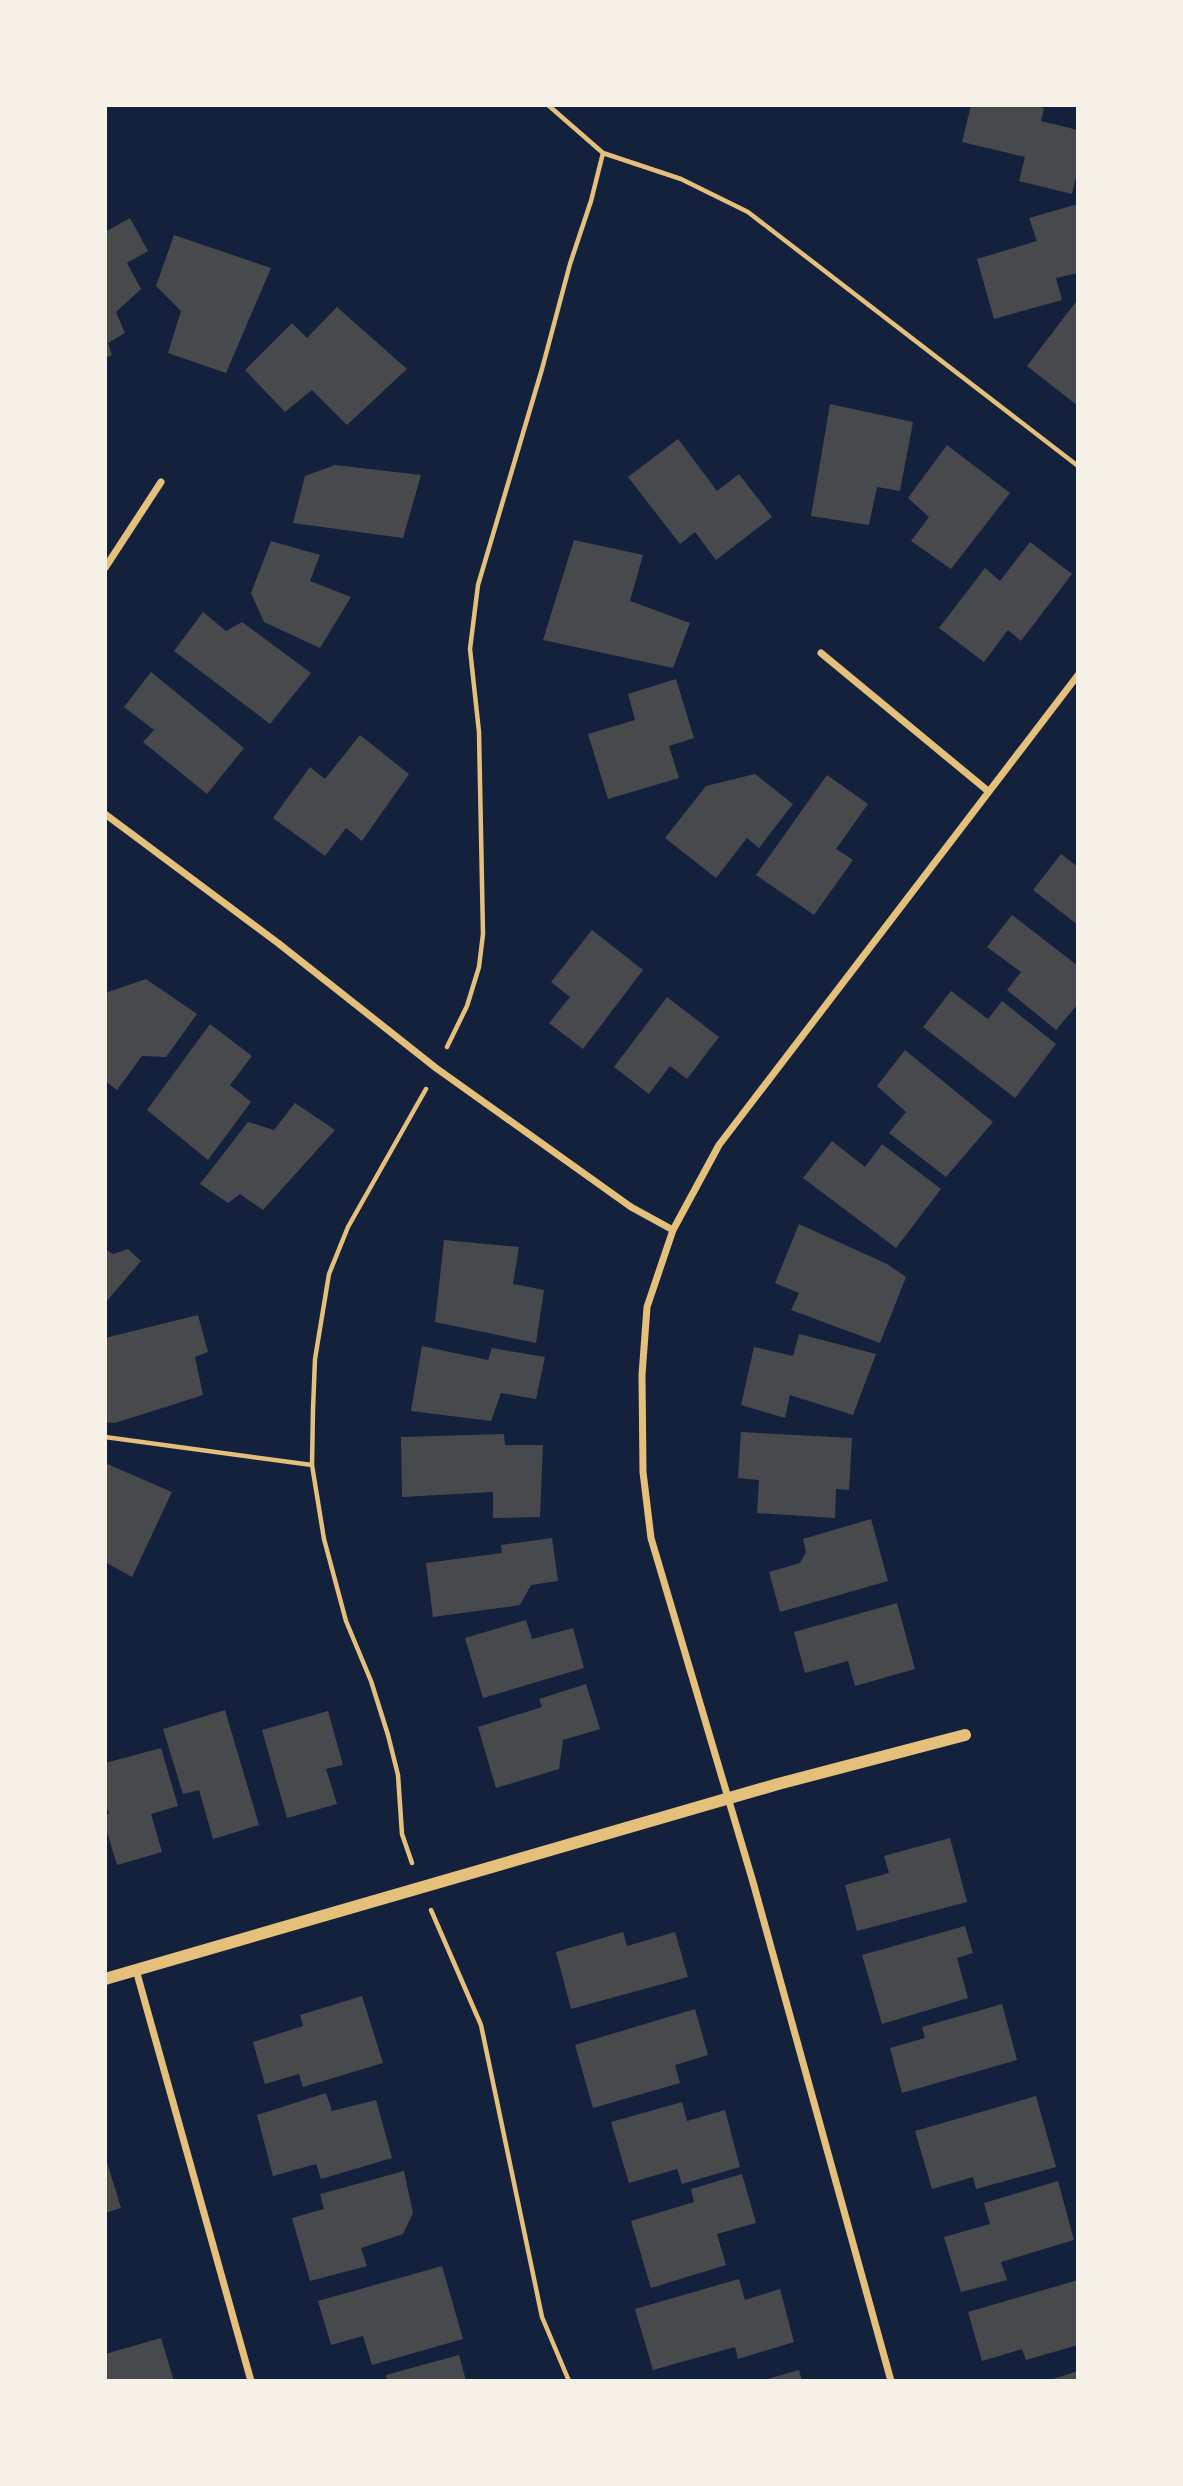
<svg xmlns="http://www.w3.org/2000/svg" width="1183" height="2486" viewBox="0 0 1183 2486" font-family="'Libre Baskerville',serif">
	<rect width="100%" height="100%" fill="#14213d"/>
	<!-- building -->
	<path fill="#48494c" d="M971,105h62l11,3 -3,13 37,9v38l-6,26 -53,-13 6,-24 -63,-15z
		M1078,204v69l-22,5 6,22 -68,19 -17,-60 60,-18 -8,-23z
		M130,218l18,33 -21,12 14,26 -25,23 9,21 -17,10 4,12 -7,3v-126z
		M174,235l97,33 -45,105 -58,-20 13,-42 -25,-25z
		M1078,299v107l-51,-40z
		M337,307l70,62 -60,56 -35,-35 -27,22 -40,-42 47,-47 15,15z
		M830,404l83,18 -13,69 -23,-4 -8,38 -58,-9z
		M678,439l39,52 22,-17 33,43 -56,43 -21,-28 -15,12 -52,-67z
		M947,445l63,48 -59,76 -40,-28 18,-24 -21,-19z
		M335,465l86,10 -18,63 -110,-15 12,-47z
		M574,540l69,15 -13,46 60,22 -17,45 -130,-28z
		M271,541l49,14 -10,26 41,16 -31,51 -56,-26 -13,-29z
		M1030,542l42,32 -51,67 -13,-11 -24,32 -45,-34 46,-60 15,13z
		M203,612l23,19 16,-9 69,51 -41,51 -96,-73z
		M151,672l93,76 -37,46 -64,-52 11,-12 -30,-23z
		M676,679l18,59 -25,8 10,32 -71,21 -20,-65 47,-14 -7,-26z
		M360,735l49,39 -47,67 -16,-13 -21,28 -52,-38 37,-51 15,12z
		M755,774l38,30 -34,44 -12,-10 -31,40 -51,-40 41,-52z
		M827,775l41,29 -32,45 17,11 -39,55 -58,-40z
		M1061,854l17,13v58l-45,-35z
		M1012,915l66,51v38l-22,26 -49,-40 14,-18 -34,-25z
		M592,930l51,40 -60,79 -34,-26 21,-26 -19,-15z
		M146,979l51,35 -31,43 -24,-1 -25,34 -12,-9v-88z
		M951,991l37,28 14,-18 54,43 -41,54 -92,-71z
		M667,997l52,40 -32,42 -17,-13 -21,28 -35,-27z
		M210,1024l42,32 -22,29 21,17 -43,58 -61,-50z
		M905,1050l88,72 -47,55 -57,-44 17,-21 -29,-26z
		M295,1103l40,27 -72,80 -23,-16 -12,9 -28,-19 48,-62 26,8z
		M832,1141l33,26 17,-23 59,45 -45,59 -93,-70z
		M799,1224l88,40 19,13 -26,66 -89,-33 8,-17 -24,-10z
		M444,1240l75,7 -6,37 31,6 -8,53 -101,-21z
		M105,1249l8,5 15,-5 13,12 -36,42z
		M198,1315l10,37 -13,5 8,38 -88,28 -10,-1v-84z
		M799,1334l77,20 -23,61 -63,-20 -5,23 -44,-13 13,-58 39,9z
		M422,1346l66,14 4,-12 53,9 -9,42 -35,-6 -10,28 -80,-10z
		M741,1432l111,6 -3,52 -13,-1 -1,29 -78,-5 2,-33 -21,-2z
		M504,1434l1,11h38l-3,72 -47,1v-26l-91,5 -1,-60z
		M105,1463l67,29 -40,85 -27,-15z
		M871,1519l17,62 -108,31 -11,-40 31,-9 6,-11 -3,-13z
		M552,1538l6,43 -27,4 -11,20 -87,12 -7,-54 76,-10 -1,-8z
		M897,1603l18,66 -60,17 -7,-25 -43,12 -11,-41z
		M526,1620l6,19 41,-11 11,40 -101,30 -18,-60z
		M586,1684l14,45 -37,11 -4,29 -63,19 -18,-61 64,-20 -3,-8z
		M225,1710l34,115 -46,14 -14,-49 -16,4 -20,-65z
		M328,1711l15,54 -17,4 11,35 -50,14 -25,-88z
		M161,1748l17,58 -27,8 11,38 -45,13 -12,-40v-10l4,-1 -4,-13v-38z
		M950,1838l17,64 -110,29 -12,-46 44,-12 -5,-17z
		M965,1926l8,27 -16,5 11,40 -86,26 -20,-69z
		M623,1932l4,14 48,-14 13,45 -117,32 -15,-57z
		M362,1996l21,67 -80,24 -4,-13 -34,10 -12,-42 50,-16 -3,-11z
		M1002,2004l15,56 -115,33 -12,-45 35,-10 -3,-11z
		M695,2009l13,46 -33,10 5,18 -87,25 -18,-63z
		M326,2093l6,18 44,-11 16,58 -71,21 -5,-15 -43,12 -16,-61z
		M1036,2096l20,71 -80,22 -3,-12 -41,12 -17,-58z
		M682,2102l5,19 38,-11 15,57 -58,17 -5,-15 -48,14 -18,-61z
		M105,2156l16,52 -16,5z
		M404,2171l9,42 -10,21 -42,14 6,18 -57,15 -18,-63 32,-9 -4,-15z
		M742,2174l14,49 -39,11 9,31 -75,23 -20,-67 63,-19 -3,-13z
		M1058,2181l16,59 -73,22 6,18 -46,12 -17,-55 46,-13 -6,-21z
		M442,2266l21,73 -91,26 -9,-29 -32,9 -13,-44z
		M739,2279l6,21 35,-11 14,53 -56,17 -3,-12 -82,23 -18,-61z
		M1078,2280v65l-52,15 -4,-11 -40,12 -14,-49z
		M161,2338l13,43h-69v-27z
		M459,2355l7,26h-79l-1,-6z
		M799,2370l3,11h-38v-1z
		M1078,2371v10h-28v-1z"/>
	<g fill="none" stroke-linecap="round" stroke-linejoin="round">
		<!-- path -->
		<path stroke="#e5c07b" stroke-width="4.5" d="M603,153l78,26 67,33 330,254
			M447,1047l20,-41 12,-39 4,-33 -4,-202 -9,-83 8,-64 64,-216 28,-105 21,-63 12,-48 -55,-48
			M105,1437l207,28
			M412,1863l-10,-29 -4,-59 -10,-40 -17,-54 -25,-60 -22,-82 -12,-74 1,-56 2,-50 14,-85 19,-47 78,-138
			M431,1910l50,115 61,292 27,64"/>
		<!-- minor -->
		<path stroke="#e5c07b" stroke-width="7" d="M105,568l56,-86
			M821,653l167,138
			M105,814l173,129 158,125 195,139 42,23
			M136,1970l115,411
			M891,2381l-138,-499 -102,-344 -8,-66 -1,-97 5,-68 26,-77 46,-85 359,-470"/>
		<!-- tertiary -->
		<path stroke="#e5c07b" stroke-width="12" d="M105,1979l673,-195 187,-49"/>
	</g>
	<!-- border -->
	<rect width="1183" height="2486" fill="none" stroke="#f6f1e7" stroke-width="214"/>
</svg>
